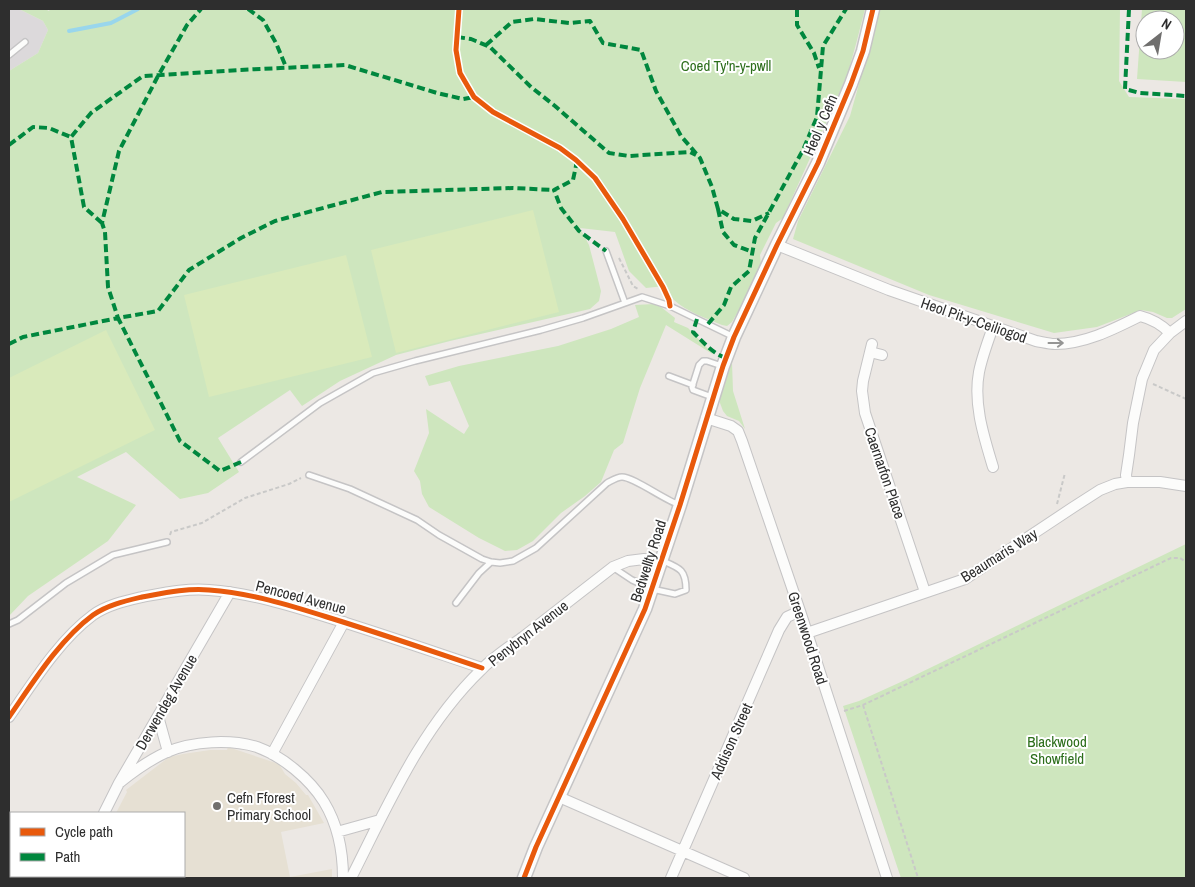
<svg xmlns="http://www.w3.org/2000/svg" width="1195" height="887" viewBox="0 0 1195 887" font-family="'Archivo Narrow',sans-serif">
	<rect width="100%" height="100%" fill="#ece8e4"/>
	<!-- industrial -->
	<path fill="#dcd9db" d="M9,9h10l24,12 5,9 -10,23 -29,18z"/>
	<!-- education -->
	<path fill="#e6e0d3" d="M228,747l51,17 6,10 11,9 10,12h2l16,28 -43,9 9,45 42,-8v9h-249l1,-2h100v-63h-68l11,-21 -1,-2 43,-33 14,-3 27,-4h17z"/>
	<!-- green -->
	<path fill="#cee6be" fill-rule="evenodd" d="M19,9h26l4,2 1,-2h815l-9,35 -8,29 -14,32 -51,113 -7,5 -16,32 1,9 -17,37 -12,21 -5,4 -5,-1c-16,-7 -35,-13 -48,-25 -4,-4 -6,-9 -9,-14l-19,2 -17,-17 -14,-39 -35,-4 9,17 12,46 -2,10 -9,8 -140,32 -54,14 -56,26 -38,25 -12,-16 -72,48 21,34 -31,21 -28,6 -54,-47 -49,25 59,28 -28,36 -80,55 -19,20v-545l29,-18 10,-23 -5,-9z
		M880,9h240l-1,72 10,16 57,2v210l-14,9h-5l-14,-6 -12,-2 -44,17 -43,6 -125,-38 -136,-56 5,-18 52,-105z
		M1142,9h44v73l-49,-3zM1145,20h30v30h-30z
		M654,304l7,3 14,11 -1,4 14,6 26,27 -48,-30 -26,63 -17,55 -9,7 -13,32 -16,14 -24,17 -28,28 -16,9 -12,1 -26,-13 -50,-31 -7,-13 -2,-13 -6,-10 15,-38 -3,-24 38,25 5,-8 -19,-45 -21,5 -4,-10 34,-10 99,-20 53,-17 28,-12 -4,-12z
		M732,362l1,29 12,38 -6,-8 -12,-5 -4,-5 -3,-8v-6z
		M1186,544v334h-285l-58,-172 16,-5 44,-20z"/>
	<!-- pitch -->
	<path fill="#d9eabb" d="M533,210l26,102 -163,41 -25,-103z
		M346,255l26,102 -163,40 -25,-102z
		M106,330l49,100 -146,72v-124z"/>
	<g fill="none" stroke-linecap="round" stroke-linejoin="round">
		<!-- stream -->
		<path stroke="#99d6ec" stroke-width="4" d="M69,31l42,-8 27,-14"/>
		<defs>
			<path id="service" d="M9,55l16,-13
				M606,251l19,52
				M669,376l24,9
				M712,397l-19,-7 -1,-3 7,-22 4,-4h4l15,5
				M241,462l79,-59 53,-30 42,-12 126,-31 42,-12 59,-21 28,9 64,31
				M309,475l41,14 67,31 22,15 43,24 9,3
				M614,568l18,12 20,9 23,5 11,-4c0,-20 -6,-22 -23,-29
				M456,603l23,-30 12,-11 9,1 13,-2 23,-13 71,-65c4,-2 10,-6 15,-6 12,0 42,23 58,28
				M9,624l9,-4 48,-37 47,-28 54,-13"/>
			<path id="minor" d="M777,245l112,45 147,51c6,1 13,3 19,3 30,0 59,-15 85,-28 12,3 21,8 30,17
				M993,327c-5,14 -11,30 -14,45 -6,32 5,65 14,95
				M872,344l-9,37 -1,10 3,22 60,179
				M870,352l12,3
				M706,418l25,8 7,5 4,10 58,170 87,267
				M1127,482l-1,-7 3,-20 4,-32 9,-44 12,-29 16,-17 16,-12
				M807,633l158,-54 107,-71 28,-18 15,-6 12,-2h33l26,4
				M158,716l10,36
				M9,717c23,-33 50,-77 84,-102 14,-10 32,-14 49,-18 22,-4 45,-9 67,-7 41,3 80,15 118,27 52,16 104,34 155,51
				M272,754l72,-132
				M119,783c15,-12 30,-23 48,-31 26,-11 63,-13 90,-5 25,9 53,32 67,55 14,23 19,50 19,76
				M559,797l185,81
				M104,813l15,-30 111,-191
				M337,832l43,-12
				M72,878l1,-2
				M351,878c37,-73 70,-150 130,-208 12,-13 28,-23 42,-33 30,-23 60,-47 90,-70l15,-6 16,-2 16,1
				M671,878l108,-248 8,-13 13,-6"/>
			<path id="tertiary" d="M524,878l12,-31 109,-238 35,-104 43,-139 11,-29 43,-92 41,-82 33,-79 12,-33 10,-42"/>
		</defs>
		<!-- service casing -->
		<use href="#service" stroke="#c5c4c5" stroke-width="8"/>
		<!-- minor casing -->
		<use href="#minor" stroke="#c5c4c5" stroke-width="12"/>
		<!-- tertiary casing -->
		<use href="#tertiary" stroke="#c5c4c5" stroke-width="15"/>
		<!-- path -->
		<path stroke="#c9c9c8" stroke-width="2" stroke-dasharray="4 2.5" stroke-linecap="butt" d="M619,258l14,28 5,3
			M1153,384l33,15
			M1057,504l8,-31
			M170,535l1,-3 31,-9 43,-25 44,-14 12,-6
			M863,705l55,173
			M844,711l19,-6 308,-147h9l6,4
			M150,876l8,2"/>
		<!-- service -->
		<use href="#service" stroke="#fcfcfb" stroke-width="5"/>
		<!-- minor -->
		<use href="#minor" stroke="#fcfcfb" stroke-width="10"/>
		<!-- tertiary -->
		<use href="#tertiary" stroke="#fcfcfb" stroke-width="12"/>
		<!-- quiet -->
		<path stroke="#00873e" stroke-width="4" stroke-dasharray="8 4" stroke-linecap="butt" d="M248,9l15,11 13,23 10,24
			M797,9v16l17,28 5,15
			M1129,9l-4,80 15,4 46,3
			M457,37l14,2 19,8 41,40 24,19 54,47 20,3 61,-4 6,3
			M486,45l26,-23 22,-3 35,4 21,-2 13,22 38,7 15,41 25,45 19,22 12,29 6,22 16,10 18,2 17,-8
			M9,145l24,-18 16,1 22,9
			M576,160v6l-3,14 -19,10 7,18 18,23 27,20
			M718,209l5,23 11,13 19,7
			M102,223l-18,-16 -13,-70 20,-24 52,-37 96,-6 106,-5 92,28 26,6 11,-2
			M697,319l-4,13c10,10 19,21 33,26
			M708,324l16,-19 7,-18 18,-16 6,-33 48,-88 14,-33 6,-71 23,-37
			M9,344l14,-7 95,-19 -10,-31 -3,-55 -3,-9 17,-72 39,-75 29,-51 14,-16
			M241,462l-21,9 -40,-30 -62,-123 40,-7 31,-41 52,-32 34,-17 107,-29 131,-4 41,2"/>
		<defs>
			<path id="cycleway" d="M459,9l-3,41 4,23 14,24 19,15 67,36 16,12 19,18 28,41 40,68 6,13 1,6
				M9,717c23,-33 50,-77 84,-102 14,-10 32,-14 49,-18 22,-4 45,-9 67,-7 41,3 80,15 118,27 52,16 104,34 155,51
				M524,878l12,-31 109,-238 35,-104 43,-139 11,-29 43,-92 41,-82 33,-79 12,-33 10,-42"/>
		</defs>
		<!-- cycleway casing -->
		<use href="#cycleway" stroke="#fff" stroke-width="8"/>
		<!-- cycleway -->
		<use href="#cycleway" stroke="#e8590c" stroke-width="5"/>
	</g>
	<!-- one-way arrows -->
	<defs><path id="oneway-shaft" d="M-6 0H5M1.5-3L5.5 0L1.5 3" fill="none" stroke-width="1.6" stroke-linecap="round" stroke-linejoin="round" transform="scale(1.25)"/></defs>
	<use stroke="#959594" href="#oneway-shaft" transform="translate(1056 343)"/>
	<!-- markers -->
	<circle fill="#706f6e" stroke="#fff" stroke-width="2" cx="217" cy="806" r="5"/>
	<g text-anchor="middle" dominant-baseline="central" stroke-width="4" stroke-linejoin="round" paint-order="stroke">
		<!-- park labels -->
		<g font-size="15" fill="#2c6e1b" stroke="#fff">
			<text x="726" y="65">Coed Ty'n-y-pwll</text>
			<text x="1057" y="741">Blackwood<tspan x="1057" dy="17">Showfield</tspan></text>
		</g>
		<!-- street labels -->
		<g font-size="15" fill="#2e2e2e" stroke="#fff">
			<text transform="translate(820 125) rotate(-67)">Heol y Cefn</text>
			<text transform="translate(974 320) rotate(19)">Heol Pit-y-Ceiliogod</text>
			<text transform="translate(885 473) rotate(71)">Caernarfon Place</text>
			<text transform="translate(999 555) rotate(-32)">Beaumaris Way</text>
			<text transform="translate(648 561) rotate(-72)">Bedwellty Road</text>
			<text transform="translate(301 597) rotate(15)">Pencoed Avenue</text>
			<text transform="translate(528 633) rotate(-38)">Penybryn Avenue</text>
			<text transform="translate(808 638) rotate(72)">Greenwood Road</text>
			<text transform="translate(166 702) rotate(-60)">Derwendeg Avenue</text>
			<text transform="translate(731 741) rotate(-66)">Addison Street</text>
		</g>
		<!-- poi labels -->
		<g font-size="15" fill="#2e2e2e" stroke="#fff" text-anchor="start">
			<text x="227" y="797">Cefn Fforest<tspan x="227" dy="17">Primary School</tspan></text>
		</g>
	</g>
	<!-- border -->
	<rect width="1195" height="887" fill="none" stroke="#2e2e2e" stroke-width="20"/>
	<!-- legend -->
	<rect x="10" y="812" width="175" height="65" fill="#ffffff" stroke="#ababab"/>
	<rect x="20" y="828" width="25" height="8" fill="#e8590c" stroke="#ababab"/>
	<text x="55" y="837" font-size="15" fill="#2e2e2e">Cycle path</text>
	<rect x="20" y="853" width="25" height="8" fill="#00873e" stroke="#ababab"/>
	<text x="55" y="862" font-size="15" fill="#2e2e2e">Path</text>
	<!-- north arrow -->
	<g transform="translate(1160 35) rotate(31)"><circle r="24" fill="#ffffff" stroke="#ababab"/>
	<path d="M0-4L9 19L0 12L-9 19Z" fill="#706f6e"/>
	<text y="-8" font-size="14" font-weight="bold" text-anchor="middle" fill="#2e2e2e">N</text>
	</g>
</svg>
